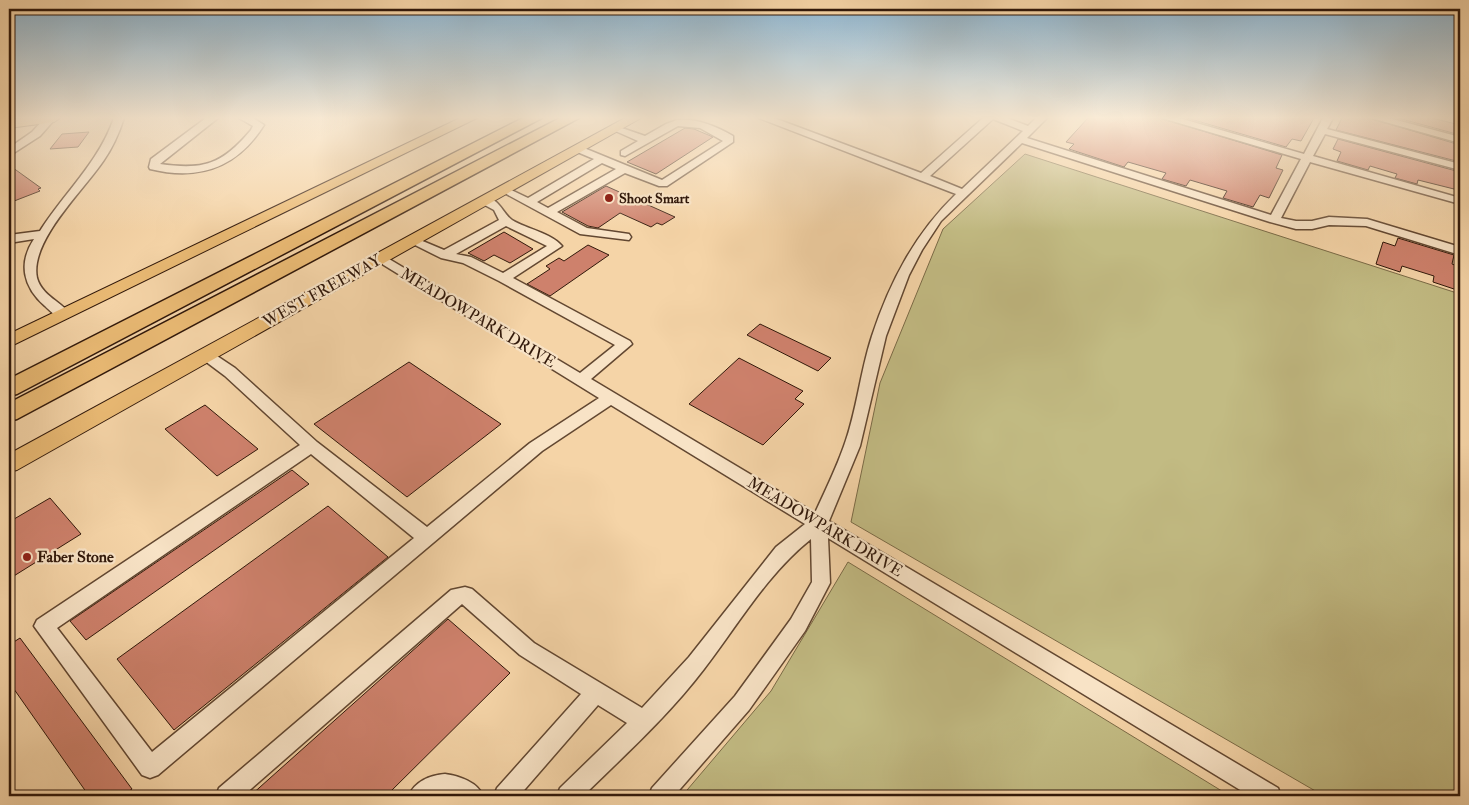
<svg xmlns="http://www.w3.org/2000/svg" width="1469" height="805" viewBox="0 0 1469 805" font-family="'IM FELL Double Pica',serif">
	<rect width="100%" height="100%" fill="#f5d4a7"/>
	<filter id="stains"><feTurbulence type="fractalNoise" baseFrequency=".004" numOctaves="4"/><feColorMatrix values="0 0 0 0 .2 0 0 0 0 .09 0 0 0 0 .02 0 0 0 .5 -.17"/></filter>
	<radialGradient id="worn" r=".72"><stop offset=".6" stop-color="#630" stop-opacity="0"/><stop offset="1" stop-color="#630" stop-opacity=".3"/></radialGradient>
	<!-- green -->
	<path fill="#c2bb83" stroke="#7a6a46" d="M1025,154l435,140v502h-136l-473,-274 29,-139 63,-154z
		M848,562l382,234h-548l89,-105z"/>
	<!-- building -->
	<path fill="#ce816c" stroke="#31180a" d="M1088,118h72l122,37 -6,13 7,2 -14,28 -9,-3 -7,12 -30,-9 4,-7 -37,-11 -4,6 -24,-7 4,-6 -38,-11 -4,5 -55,-18 5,-5 -8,-2z
		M1187,118h127l-13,23 -9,-2 -6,8z
		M1342,118h27l91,27v17l-124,-32z
		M1398,118h34l28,7v10z
		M685,128l9,1 19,8 -57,37 -29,-12z
		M89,132l-11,15 -28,2 12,-15z
		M1338,139l122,33 -2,18 -40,-10 -1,4 -22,-6 2,-4 -27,-8 -2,4 -31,-9 4,-9 -8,-3z
		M9,165l32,23 -3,1 2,2 -31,12z
		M606,186l69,31 -13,8 -5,-2 -6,4 -31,-14 -22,15 -10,-2 -26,-14z
		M504,232l29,17 -23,14 -16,-8 -10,6 -16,-8z
		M1398,238l56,17 -2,9 8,3v24l-27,-9 1,-6 -32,-10 -2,6 -24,-8 7,-22 12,4z
		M588,245l21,10 -59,41 -23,-12 23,-15 -4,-3 13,-8 5,3z
		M760,324l71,34 -13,13 -71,-36z
		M739,358l64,33 -8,8 9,5 -41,41 -74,-41z
		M409,362l92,62 -94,73 -93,-73z
		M205,405l53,44 -41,27 -52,-47z
		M292,470l17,14 -223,156 -16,-19z
		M50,498l31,36 -72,45v-57z
		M328,506l60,51 -214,173 -57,-71z
		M448,619l62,54 -124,123h-136z
		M20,638l112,151 -10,7h-33l-80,-114v-37z"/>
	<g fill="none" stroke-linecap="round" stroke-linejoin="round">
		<defs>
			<path id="minor" d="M45,118l10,1 -15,17 -31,20v-8l23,-16z
				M114,118h10c-5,15 -11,29 -20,42 -19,29 -75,81 -67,118 5,18 25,24 34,37l-7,4c-8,-2 -14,-8 -19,-13 -22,-19 -27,-43 -11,-67l-25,4v-8l31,-4c24,-38 59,-69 74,-113z
				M206,118h12l-58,46c43,6 62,1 91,-34l2,-4 -14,-8h14l11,7c-27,43 -65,56 -114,44l-1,-2 2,-8z
				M759,118h15l147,55 62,-55h24l21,8 8,-8h11l-20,20 244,77 30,-56 -139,-41h17l125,36 19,-36h10l-6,11 133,35v6l-135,-36 -12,22 147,42v6l-150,-42 -29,56 15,3h16l17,-4 38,2 93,28v8l-94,-29 -37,-1 -17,4h-16l-26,-7 -248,-79 -81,78 -19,29 -13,25 -23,61 -26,110 -31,75 449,267 3,8h-31l-422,-258 2,45 -25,48 -56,79 -75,86h-25l3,-8 83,-92 56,-77 21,-37 -1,-43c-44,35 -73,86 -107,130 -35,46 -79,86 -121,127h-26l3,-8 67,-65 -29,-18 -79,91h-25l3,-8 84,-94 -61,-39 -58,-51 -219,192h-27l3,-8 232,-198 14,-3 7,2 62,54 108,65 47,-51 87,-110 29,-23 -194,-119 -69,46 -384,324 -8,3 -8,-3 -108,-149 3,-6 263,-175 -75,-69 -24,-18 -2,-3 2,-3h10l24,16 82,74 110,85 103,-84 69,-45 -225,-139 2,-3h8l196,117 35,-28 -116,-64 -36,-18 -22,-5 -34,-17 6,-4 31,13 55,-30 -5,-10 -13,-7v-4c17,-5 21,14 31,21 15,9 39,13 50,26l-49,32 117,63 2,3 -41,35 224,134c10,-22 21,-44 29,-67 13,-35 16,-74 28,-110 18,-55 43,-102 84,-142zM993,119l30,12 -61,58 -32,-13zM506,226l41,20 -44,27 -32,-16 -15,-3zM311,454l103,84 -262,214 -95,-124z
				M1371,118h18l71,19v6z
				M677,120c19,-2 39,6 56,16v6l-66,44h-8l-34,-13 -68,39 30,16 42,6 2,3 -2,3 -49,-6 -81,-44 6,-3 23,11 66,-39 -19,-8v-4l4,-1 83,34 61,-39 -23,-13 -22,-2 -53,30 -4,-1v-4l17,-10 -27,-12 5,-3 29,10 21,-12zM602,163l14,6 -68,39 -11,-6z
				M445,774c14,2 33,8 38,22h-74c5,-14 21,-21 36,-22z"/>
			<path id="major" d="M22,118h38l-6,4 -45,6v-8z
				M460,118h17l-468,229v-13z
				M625,118h16l-624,352 -8,2v-18z"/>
			<path id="highway" d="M523,118h19l-525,276 -8,2v-17z
				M560,118h19l-562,301 -8,2v-18z"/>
		</defs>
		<!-- minor casing -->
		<use href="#minor" stroke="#624731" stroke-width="3"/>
		<!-- major casing -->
		<use href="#major" stroke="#31180a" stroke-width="2"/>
		<!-- highway casing -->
		<use href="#highway" stroke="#31180a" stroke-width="3"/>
		<!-- minor -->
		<use href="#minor" fill="#f8e3c6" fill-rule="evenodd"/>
		<!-- major -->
		<use href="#major" fill="#eaba74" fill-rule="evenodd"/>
		<!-- highway -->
		<use href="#highway" fill="#eaba74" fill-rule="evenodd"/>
	</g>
	<!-- sky -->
	<linearGradient id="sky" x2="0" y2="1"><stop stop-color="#8bb5d2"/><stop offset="0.51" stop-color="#faecd7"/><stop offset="1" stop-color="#faecd7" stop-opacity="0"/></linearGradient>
	<rect width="1469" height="231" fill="url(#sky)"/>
	<!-- markers -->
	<g fill="#8f2418" stroke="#f8e3c6" stroke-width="2">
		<circle cx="609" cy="198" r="5"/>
		<circle cx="27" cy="557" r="5"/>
	</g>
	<g text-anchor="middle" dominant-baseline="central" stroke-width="4.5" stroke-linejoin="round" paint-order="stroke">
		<!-- far-poi labels -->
		<g font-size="14" font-weight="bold" fill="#31180a" stroke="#f8e3c6" text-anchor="start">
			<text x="619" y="198">Shoot Smart</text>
		</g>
		<!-- street labels -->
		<g font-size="16" fill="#31180a" stroke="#f8e3c6">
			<text transform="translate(322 291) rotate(-29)">WEST FREEWAY</text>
			<text transform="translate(478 318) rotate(31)">MEADOWPARK DRIVE</text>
			<text transform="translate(825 527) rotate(31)">MEADOWPARK DRIVE</text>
		</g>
		<!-- poi labels -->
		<g font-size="16" font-weight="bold" fill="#31180a" stroke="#f8e3c6" text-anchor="start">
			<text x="37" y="557">Faber Stone</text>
		</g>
	</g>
	<!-- margin -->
	<rect width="1469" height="805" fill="none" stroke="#f5d4a7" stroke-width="30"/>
	<rect x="10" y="10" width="1449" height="785" fill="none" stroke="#31180a" stroke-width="2.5"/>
	<rect x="15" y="15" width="1439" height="775" fill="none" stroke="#31180a"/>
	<rect width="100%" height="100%" filter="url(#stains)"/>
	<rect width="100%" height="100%" fill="url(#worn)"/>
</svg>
